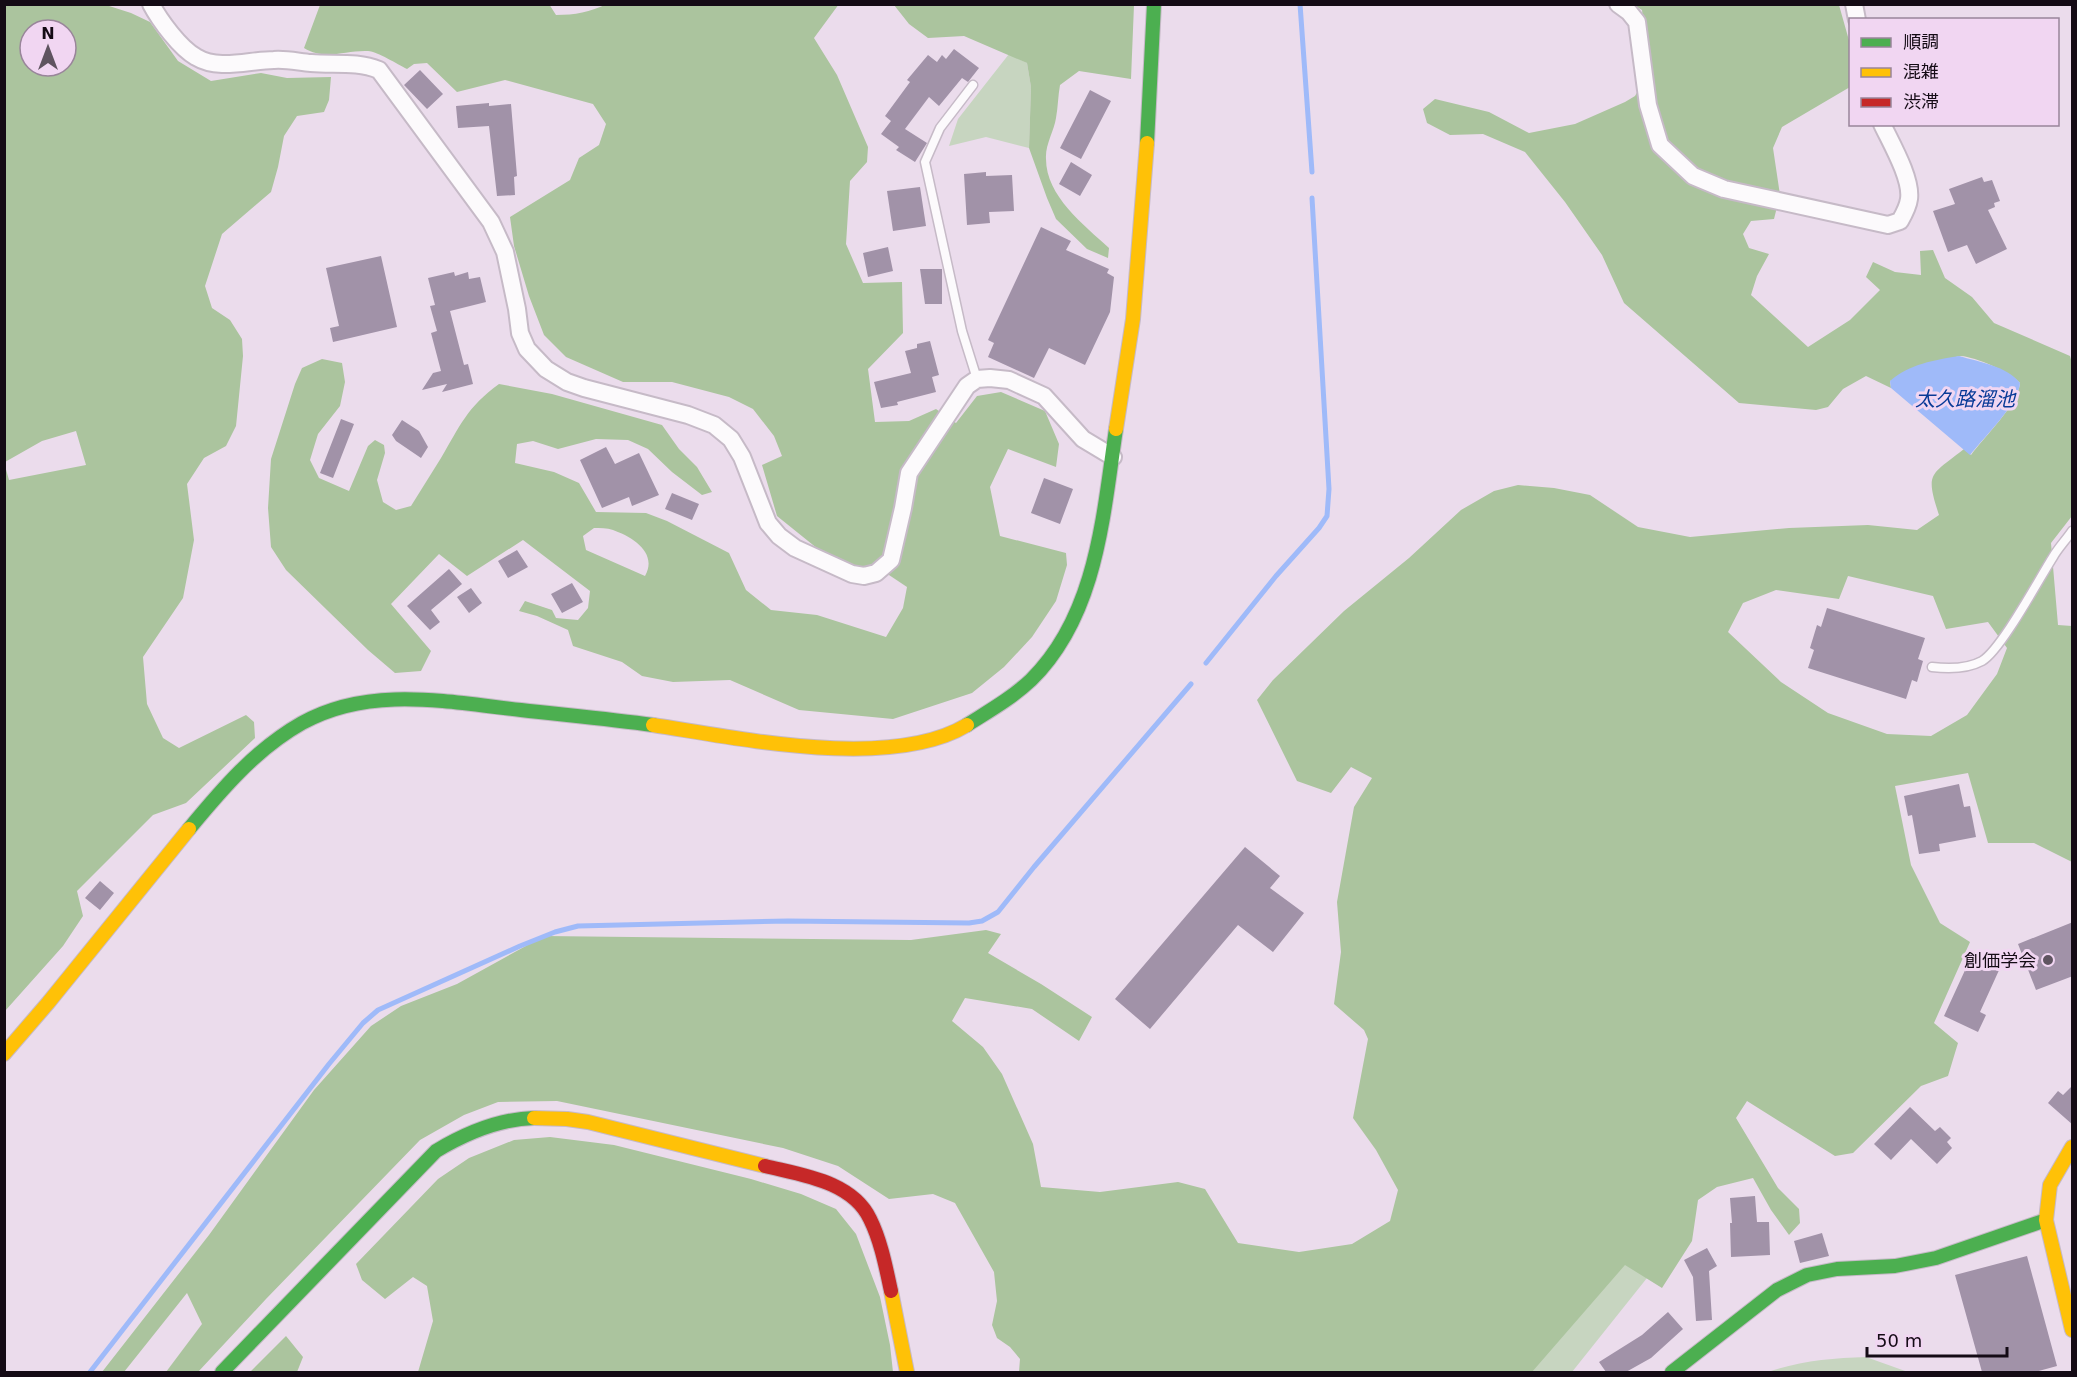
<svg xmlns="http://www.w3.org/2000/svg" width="2077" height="1377" viewBox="0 0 2077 1377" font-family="'DejaVu Sans','Noto Sans JP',sans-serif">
	<rect width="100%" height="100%" fill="#ebdcec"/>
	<!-- green -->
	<path fill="#c7d5c0" d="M1009,54l18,9 4,24 -2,61 -43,-11 -37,9 9,-27z
		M1625,1264l22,14 -75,94h-41z
		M1866,1357l42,15h-140c32,-11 64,-14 98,-15z"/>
	<!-- forest -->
	<path fill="#abc49e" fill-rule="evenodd" d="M5,4l101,1 25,8 19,9 28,39 33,20 50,-8 26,5 44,-1 -2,23 -5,12 -27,4 -13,20 -6,31 -7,25 -49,42 -17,52 7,22 18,12 12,19 1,17 -7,70 -10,20 -22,12 -17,26 7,56 -11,58 -40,59 4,47 16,34 16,10 67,-33 8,7 1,16 -69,65 -33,12 -76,76 6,25 -20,30 -58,65v-545l4,14 77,-15 -10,-34 -34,10 -37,21zM30,30h36v36h-36z
		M549,4l7,11c19,0 34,-3 51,-11h232l-25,34 23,37 31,72 -1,15 -17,19 -4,63 17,39 39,-1 1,51 -35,36 7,53 34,-1 27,-12 20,14 21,-27 24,-4 44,19 14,33 -3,23 -48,-18 -18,38 10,49 66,17 1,12 -11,36 -24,36 -28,30 -32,26 -79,26 -94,-9 -69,-30 -57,2 -31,-6 -20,-14 -49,-16 -5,-16 -31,-14 -18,-5 6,-10 27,9 4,8 22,2 10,-12 2,-17 -67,-51 -56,36 -28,-22 -48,50 40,47 -10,20 -26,2 -27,-23 -82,-80 -15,-23 -3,-39 3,-49 24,-75 7,-16 20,-9 20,4 3,19 -5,24 -22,28 -8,26 9,18 30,13 19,-45 7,-6 9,5 1,8 -8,27 6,22 13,8 15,-4c10,-16 20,-32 30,-48 19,-32 26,-51 58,-74l53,10 110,31 17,24 18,18 15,25 -10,3 -30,-23 -24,-23 -20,-9 -32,-1 -38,10 -25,-8 -16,3 -2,19 39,9 25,11 17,29 50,1 21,8 62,32 17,37 25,20 46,5 69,22 17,-29 4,-21 -33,-22 -16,2 -40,-18 -41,-33 -15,-51 20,-9 -8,-20 -21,-27 -24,-12 -57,-15h-49l-57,-25 -22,-22 -15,-39 -15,-50 -4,-29 60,-37 9,-22 20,-13 7,-21 -13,-20 -88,-24 -48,12 -30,-29 -13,1 -7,5c-10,-5 -29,-17 -39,-18 -23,-1 -43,10 -64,-3l16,-43zM594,528c6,0 13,0 19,2 20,7 45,23 32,46l-59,-26 -3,-14z
		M894,5h240l-3,74 -52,-8 -19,14c-2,11 -2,22 -4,33 -2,13 -11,27 -10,41 0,37 38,66 63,89l-1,10 -21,-9 -31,-30 -9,-21 -18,-50 2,-61 -4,-24 -63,-27 -36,2 -19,-14z
		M1634,5h205l11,39v43l-68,40 -9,21 7,47 -6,24 -23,2 -8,13 6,14 20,6 -12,22 -6,19 57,52 42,-27 30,-30 -14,-13 7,-15 22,10 26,3 -1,-24 13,-1 12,28 27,19 22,26 76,33 2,7v153l-21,27 7,82 14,1v236l-38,-19h-46l-20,-70 -73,13 16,79 29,58 30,19 -36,81 24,20 -10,33 -27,10 -68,67 -18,3 -88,-55 -11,17 42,70 21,21 1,14 -11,12 -18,-25 -18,-32 -36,9 -19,13 -6,41 -30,47 -37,-23 -93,107h-513l1,-13 -10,-12 -13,-9 -5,-13 5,-24 -3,-29 -39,-69 -22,-9 -44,5 -51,-33 -55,-18 -226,-47 -59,1 -34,13 -44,25 -154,159 -68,73h-32l36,-48 -15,-31 -63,79h-22l107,-137 105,-145 57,-64 30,-20 56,-22 87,-48 367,4 75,-10 15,4 -13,19 53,31 51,33 -13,24 -47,-32 -67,-11 -13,23 31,26 19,27 31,70 8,43 59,5 78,-10 27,7 33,54 61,9 53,-8 38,-23 8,-31 -22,-40 -23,-32 15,-79 -4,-9 -30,-26 7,-52 -4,-50 17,-95 18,-29 -21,-11 -20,26 -34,-12 -40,-81 16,-20 71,-69 65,-53 52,-48 33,-19 24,-6 36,3 36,7 48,32 52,10 99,-9 79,-3 49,5 22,-15c-14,-43 -9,-39 25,-66l7,6c13,-18 47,-50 49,-72 -9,-11 -45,-26 -59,-27 -9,0 -59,21 -71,25l1,7 -25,-12 -23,13 -15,18 -12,3 -77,-7 -115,-100 -22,-48 -37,-53 -40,-50 -42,-18 -33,1 -23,-12 -4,-14 12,-10 54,13 40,21 46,-9 50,-22 10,-6 14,-24 -7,-62zM1848,576l85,20 13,33 42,-7 19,26 -10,26 -30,41 -36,21 -44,-2 -59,-21 -47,-31 -53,-50 15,-29 33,-13 63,9z
		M550,1137l64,8 137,34 50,15 35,15 20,25 24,63 10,48 3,27h-475l15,-51 -6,-35 -14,-9 -28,22 -23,-19 -6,-16 82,-85 31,-21 45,-18z
		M286,1336l17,21 -6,15h-47z"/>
	<!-- water -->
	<path fill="#9fbaf9" d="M1959,356c20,6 48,10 61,27 -2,22 -36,54 -50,72l-79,-67 -1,-7c19,-17 45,-21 69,-25z"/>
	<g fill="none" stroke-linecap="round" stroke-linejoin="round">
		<!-- stream -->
		<path stroke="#9fbaf9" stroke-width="5" d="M1300,4l12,168
			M1206,663l70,-87 43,-48 8,-12 2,-27 -17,-291
			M90,1372l239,-308 34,-41 15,-13 142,-64 35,-14 23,-6 210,-5 181,2 13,-2 16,-9 36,-45 157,-183"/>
	</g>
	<!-- building -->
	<path fill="#a192a8" d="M954,49l25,19 -11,14 -6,-4 -23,28 -10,-9 -24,32 22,14 -12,19 -19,-12 3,-3 -18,-13 10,-13 -6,-5 25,-34 -3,-2 21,-25 9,7 5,-7 4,4z
		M420,70l23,24 -16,15 -23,-24z
		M1090,90l21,11 -30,58 -21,-11z
		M489,103v3l22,-2 6,72 -3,1 1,18 -18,1 -8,-70 -31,2 -2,-22z
		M1071,162l21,13 -12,21 -21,-12z
		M986,172v4l26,-1 2,36 -25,1 1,11 -23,2 -3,-51z
		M1982,177l2,5 8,-2 8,21 -6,2 1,4 -7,3 19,39 -31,15 -9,-19 -19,7 -15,-41 22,-7 -6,-15z
		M920,187l6,39 -33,5 -6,-40z
		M1041,227l30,14 -5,9 43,19 -2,4 7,4 -4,35 -25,53 -36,-17 -15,30 -46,-21 6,-14 -6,-3z
		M888,247l5,24 -25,6 -5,-24z
		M381,256l16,71 -64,15 -3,-14 9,-2 -13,-58z
		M920,269h22v35h-17z
		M454,272l1,4 13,-4 1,7 11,-2 6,25 -36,9 14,54 4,-1 5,20 -31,8 5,-8 -25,6 11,-17 8,-2 -10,-38 6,-2 -7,-25 5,-1 -7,-27z
		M930,341l9,34 -7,2 4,15 -39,10 1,3 -17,3 -7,-26 37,-9 -6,-22 12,-3v-4z
		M341,419l13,5 -21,54 -13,-5z
		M402,420l17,11 9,16 -7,11 -25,-17 -4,-6z
		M606,447l9,17 24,-11 20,42 -27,11 -3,-9 -27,11 -22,-48z
		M1044,478l29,11 -13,35 -29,-11z
		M672,493l27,11 -7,16 -27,-11z
		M517,550l11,17 -20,11 -10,-17z
		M449,569l13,15 -31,26 9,12 -10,8 -23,-24z
		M572,583l11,19 -21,11 -11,-19z
		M471,588l11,15 -13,10 -12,-16z
		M1827,608l98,30 -7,21 5,2 -6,21 -5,-2 -6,19 -98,-31 6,-18 -4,-2 7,-23 4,2z
		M1959,784l5,23 6,-1 6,31 -37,7 1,7 -21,3 -7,-39 -4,1 -4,-20z
		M1245,847l35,29 -10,12 34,25 -31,39 -35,-27 -88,104 -35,-30z
		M100,881l14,12 -14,17 -15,-12z
		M2073,922v54l-37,14 -18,-46z
		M1972,955l28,13 -20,44 6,3 -8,17 -34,-16z
		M2073,1085v40l-25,-22 10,-12 5,4z
		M1910,1107l25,24 5,-4 11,11 -4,4 5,6 -15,16 -26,-25 -20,21 -17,-16z
		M1755,1196l2,26h12l1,33 -39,2 -1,-34h2l-2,-25z
		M1822,1233l7,23 -29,7 -6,-22z
		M1707,1248l10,18 -8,5 3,49 -16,1 -3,-44 -9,-17z
		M2027,1256l30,110 -22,6h-53l-27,-97z
		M1668,1312l15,17 -32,29 -25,14h-20l-7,-10 43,-27z"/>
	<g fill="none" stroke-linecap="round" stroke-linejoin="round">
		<defs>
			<path id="lane" d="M973,85l-33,43 -15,34 37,169 15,48
				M1932,667c16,2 35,2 50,-6 19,-11 57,-82 71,-104 5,-9 13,-17 19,-26"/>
			<path id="street" d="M151,4c9,17 29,44 45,53 23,14 53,3 78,3 12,-1 25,2 37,3 23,2 46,-2 68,7l112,152 14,30 12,57 3,24 7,16 19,20 21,13 17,6 104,27 26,10 17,14 11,18 26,66 11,13 16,12 57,26 12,2 12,-3 15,-13 12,-52 6,-35 58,-87 10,-7 13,-1 19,2 35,16 39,43 30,18
				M1618,4l11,8 8,10 11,83 12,40 33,31 31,13 164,36 12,-4c4,-7 8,-14 9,-22 3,-20 -18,-56 -27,-75
				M1854,4l3,16"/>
			<path id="fast" d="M1147,143l7,-139
				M967,725c22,-14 45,-27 64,-45 66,-65 72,-164 85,-251
				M189,829c33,-40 67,-80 113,-106 68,-38 146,-21 219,-13 44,5 88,9 132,15
				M222,1372l214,-221c30,-18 62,-32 98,-33
				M1672,1372l105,-82 30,-15 30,-6 58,-3 41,-8 110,-38"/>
			<path id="slow" d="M1116,429l17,-110 14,-176
				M653,725c85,13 238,46 314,0
				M4,1054l44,-51 141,-174
				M534,1118l33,1 21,3 177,44
				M2072,1147l-22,38 -4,35 26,110
				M891,1291l16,81"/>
			<path id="jam" d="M765,1166c36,9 87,15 105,53 11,22 16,49 21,72"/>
		</defs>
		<!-- lane casing -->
		<use href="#lane" stroke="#c6bac7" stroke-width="11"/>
		<!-- street casing -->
		<use href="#street" stroke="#c6bac7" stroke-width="20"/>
		<!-- fast casing -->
		<use href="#fast" stroke="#c6bac7" stroke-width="16"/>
		<!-- slow casing -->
		<use href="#slow" stroke="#c6bac7" stroke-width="16"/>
		<!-- jam casing -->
		<use href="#jam" stroke="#c6bac7" stroke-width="16"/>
		<!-- lane -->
		<use href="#lane" stroke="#fcfafc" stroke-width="8"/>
		<!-- street -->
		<use href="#street" stroke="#fcfafc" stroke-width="16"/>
		<!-- fast -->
		<use href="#fast" stroke="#4caf50" stroke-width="14"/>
		<!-- slow -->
		<use href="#slow" stroke="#ffc107" stroke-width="14"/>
		<!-- jam -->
		<use href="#jam" stroke="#c62828" stroke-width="14"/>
	</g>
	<!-- markers -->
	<circle fill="#5f5460" stroke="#f1d6f2" stroke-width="2" cx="2048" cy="960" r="6"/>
	<g text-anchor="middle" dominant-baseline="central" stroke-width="6" stroke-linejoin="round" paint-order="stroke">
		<!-- poi labels -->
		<g font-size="18" fill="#140b15" stroke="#f1d6f2" text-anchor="end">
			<text x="2036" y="960">創価学会</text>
		</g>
		<!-- water labels -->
		<g font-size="20" font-style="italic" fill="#083a97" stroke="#f1d6f2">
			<text x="1965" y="399">太久路溜池</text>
		</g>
	</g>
	<!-- border -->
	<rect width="2077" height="1377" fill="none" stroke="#140b15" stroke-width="12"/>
	<!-- legend -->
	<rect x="1849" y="18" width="210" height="108" fill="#f1d6f2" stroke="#99859a" stroke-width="1.5"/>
	<rect x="1861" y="38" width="30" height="9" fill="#4caf50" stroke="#99859a" stroke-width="1.5"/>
	<text x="1903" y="48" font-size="18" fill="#140b15">順調</text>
	<rect x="1861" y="68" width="30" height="9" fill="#ffc107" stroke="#99859a" stroke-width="1.5"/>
	<text x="1903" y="78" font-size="18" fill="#140b15">混雑</text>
	<rect x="1861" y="98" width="30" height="9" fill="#c62828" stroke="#99859a" stroke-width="1.5"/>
	<text x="1903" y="108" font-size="18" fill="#140b15">渋滞</text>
	<!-- north arrow -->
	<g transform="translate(48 48)"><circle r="28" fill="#f1d6f2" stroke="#99859a" stroke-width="1.5"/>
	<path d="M0-4.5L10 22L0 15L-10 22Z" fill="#5f5460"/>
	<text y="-9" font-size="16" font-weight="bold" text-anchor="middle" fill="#140b15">N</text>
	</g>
	<!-- scale -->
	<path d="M1867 1347v9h140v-9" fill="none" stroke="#140b15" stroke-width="3"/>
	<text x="1876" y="1347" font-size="18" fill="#140b15" stroke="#f1d6f2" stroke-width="4.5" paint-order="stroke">50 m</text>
</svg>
